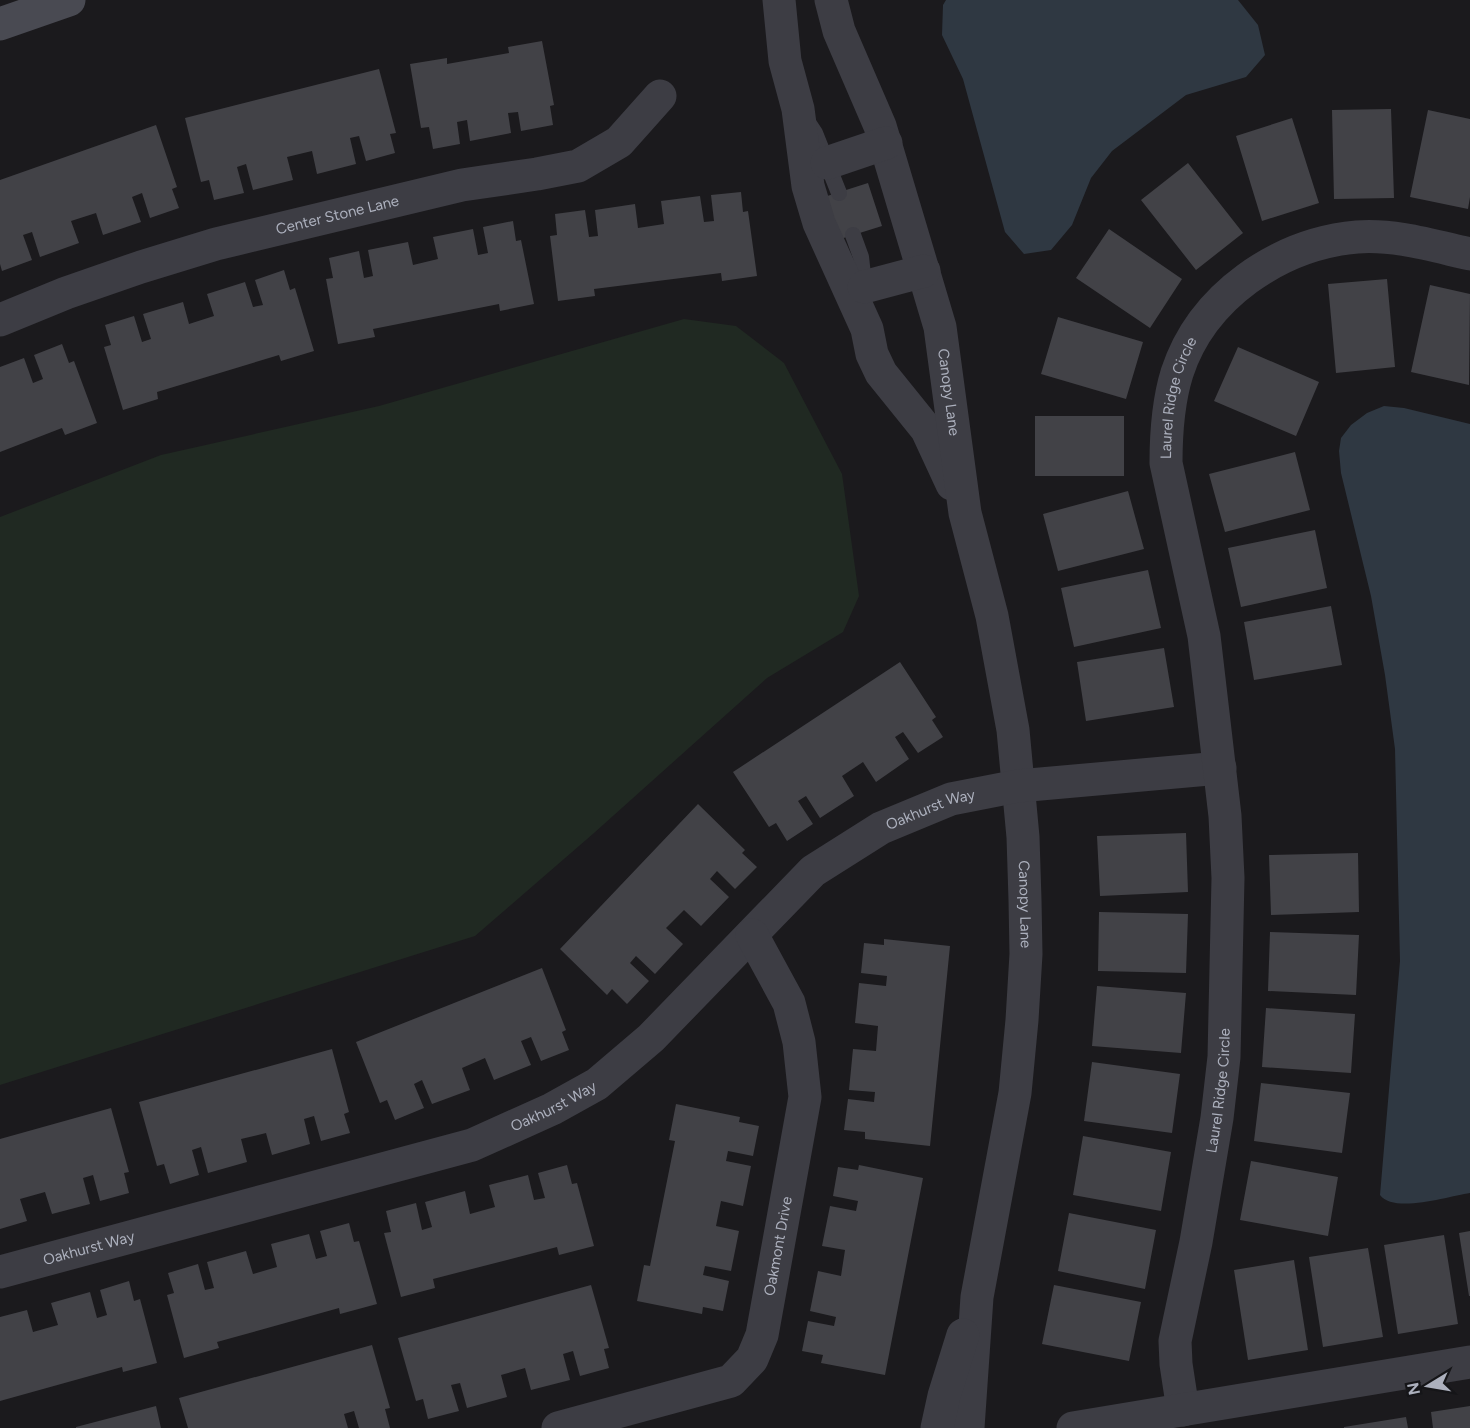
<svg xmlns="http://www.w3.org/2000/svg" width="1470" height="1428" viewBox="0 0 1470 1428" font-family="Figtree,sans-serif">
	<rect width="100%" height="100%" fill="#1b1a1d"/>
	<!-- green -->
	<path fill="#202922" d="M684,319l52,7 48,37 58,111 17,122 -16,36 -76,46 -173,155 -119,103 -475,149v-568l161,-62 218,-49z"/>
	<!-- water -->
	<path fill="#2f3842" d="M946,0h292l20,25 7,30 -19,22 -60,18 -74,56 -21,27 -19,47 -21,25 -27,4 -19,-22 -42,-153 -21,-44 1,-30z
		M1384,406l20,2 66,16v769c-21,3 -76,21 -90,2l20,-234 -5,-212 -10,-74 -14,-79 -30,-123 -2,-22 2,-13 10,-13 16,-12z"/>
	<!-- building -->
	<path fill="#424247" d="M542,41l12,64 -4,1 3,19 -32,6 -3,-19 -10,1 3,20 -41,8 -3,-21 -10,2 3,22 -27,5 -4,-22 -8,1 -11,-64 37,-6v6l62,-11 -1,-6z
		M379,69l17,64 -6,1 5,19 -29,8 -7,-25 -9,2 6,26 -39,10 -5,-23 -25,6 6,23 -40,10 -7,-26 -9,3 7,26 -30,7 -5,-20 -8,2 -16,-64z
		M1391,109l3,89 -60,1 -2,-89z
		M1428,110l42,9v78l-2,12 -58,-12z
		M1292,118l27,85 -57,18 -26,-85z
		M156,125l21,62 -5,2 7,19 -29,10 -8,-25 -10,4 9,25 -38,13 -7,-22 -25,8 8,22 -39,14 -8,-25 -9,3 9,25 -30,11 -2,-7v-84z
		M1188,163l55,70 -47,37 -55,-70z
		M868,183l14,43 -48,15 -13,-43z
		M741,192l2,20 5,-1 9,65 -35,5 -1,-8 -127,16 1,7 -37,5 -8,-65 7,-1 -2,-21 30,-4 4,27 9,-1 -3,-26 40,-6 3,24 26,-4 -3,-23 39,-5 4,26 10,-1 -3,-26z
		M513,221l3,20 5,-1 13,64 -34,7 -1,-7 -126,25 2,8 -37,7 -12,-65 7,-1 -4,-20 30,-7 5,27 9,-2 -5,-26 40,-8 5,23 25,-6 -5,-22 40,-8 5,26 10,-2 -5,-26z
		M1109,229l73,50 -32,49 -74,-50z
		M284,270l6,20 5,-2 19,63 -33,10 -2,-6 -122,37 1,7 -35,11 -19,-63 7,-2 -6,-20 29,-9 8,26 9,-3 -8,-25 40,-12 6,22 25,-8 -7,-22 38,-12 8,25 10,-2 -8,-25z
		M1387,279l8,88 -59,6 -8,-89z
		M1430,285l40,9 -1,91 -58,-13z
		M1058,317l85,25 -17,57 -85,-25z
		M62,344l7,19 5,-2 23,62 -32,12 -3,-7 -62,24v-85l24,-9 9,25 10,-4 -9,-24z
		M1238,347l81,35 -23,54 -82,-35z
		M1035,416h89v60h-89z
		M1295,452l15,58 -85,22 -16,-58z
		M1128,491l16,58 -86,22 -15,-57z
		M1315,530l12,58 -86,19 -13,-59z
		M1148,570l13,58 -87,19 -13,-59z
		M1331,606l11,59 -88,15 -10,-58z
		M1164,648l10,59 -88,14 -9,-59z
		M900,662l36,55 -4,3 11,17 -25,16 -15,-21 -8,5 14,22 -33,23 -13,-20 -21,14 12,20 -34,22 -14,-22 -8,5 15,23 -26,17 -11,-18 -7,4 -36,-55z
		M698,804l47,46 -3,3 15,14 -22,22 -18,-18 -7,8 19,18 -28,29 -17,-16 -18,18 17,16 -28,30 -19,-18 -6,7 19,18 -22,23 -15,-15 -5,6 -47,-46z
		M1186,833l2,59 -88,4 -3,-60z
		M1358,853l1,59 -88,3 -2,-60z
		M1099,912l89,2 -2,59 -88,-2z
		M1270,932l89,3 -3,60 -88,-4z
		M884,939l66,7 -20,200 -65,-7v-7l-21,-2 4,-31 26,3 1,-10 -26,-2 4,-41 23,2 2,-25 -23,-3 4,-40 27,3 1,-10 -26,-3 3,-30 20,2z
		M542,968l24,62 -4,2 7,18 -28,11 -10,-24 -10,4 10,24 -37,15 -9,-22 -23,10 8,22 -38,14 -10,-24 -8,4 10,24 -29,12 -8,-20 -7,3 -24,-61z
		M1097,986l89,7 -5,60 -89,-7z
		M1266,1008l89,6 -4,59 -89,-6z
		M332,1049l17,63 -5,2 6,19 -29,8 -7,-25 -10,3 6,25 -38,11 -6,-22 -25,6 6,23 -39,11 -7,-26 -9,3 7,25 -29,9 -6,-20 -7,2 -18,-64z
		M1092,1062l88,12 -8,59 -88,-12z
		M1261,1083l89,10 -8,60 -88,-12z
		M676,1104l64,13 -1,5 20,4 -6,30 -25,-5 -2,10 25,5 -8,40 -22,-5 -5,25 23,5 -8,40 -26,-5 -2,9 26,6 -6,30 -20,-4 -1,7 -65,-13 7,-36 6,1 25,-125 -6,-1z
		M111,1108l18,64 -5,1 5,20 -29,8 -7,-26 -10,3 7,26 -38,10 -7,-22 -25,7 7,22 -27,8v-90z
		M1083,1136l88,16 -10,59 -88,-16z
		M1251,1161l87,16 -10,59 -88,-16z
		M567,1165l5,19 5,-1 17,63 -35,9 -2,-8 -124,32 2,9 -34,9 -17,-64 7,-1 -5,-21 30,-8 6,27 10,-3 -7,-25 40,-11 5,23 25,-7 -6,-22 39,-10 6,25 11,-2 -7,-25z
		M859,1165l64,13 -38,197 -64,-12 2,-8 -21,-4 6,-30 26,5 2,-9 -26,-6 8,-40 23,5 4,-26 -23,-4 8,-40 26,5 2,-10 -25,-5 5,-29 20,3z
		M1069,1213l87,17 -11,59 -87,-18z
		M349,1223l5,19 5,-1 18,63 -37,10 -1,-6 -122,34 2,6 -35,10 -17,-63 7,-2 -6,-20 30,-9 7,26 9,-2 -7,-26 39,-11 7,23 24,-7 -6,-23 38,-10 7,25 11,-3 -7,-25z
		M1470,1231v65h-1l-10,-63z
		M1444,1235l14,89 -60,10 -14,-89z
		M1368,1248l15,89 -60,10 -14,-90z
		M1294,1260l14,90 -60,10 -14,-90z
		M129,1281l5,20 6,-2 17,64 -34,9 -1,-5 -122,34v-84l27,-7 6,22 25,-7 -7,-22 39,-11 7,26 10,-3 -7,-25z
		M591,1285l18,63 -5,1 5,19 -29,8 -7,-25 -10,3 7,26 -39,10 -6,-22 -24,7 6,22 -40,11 -7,-25 -9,2 8,26 -31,8 -5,-20 -7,2 -18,-63z
		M1054,1285l87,17 -12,59 -87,-17z
		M372,1345l18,63 -5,1 5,19h-31l-5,-17 -10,3 4,14h-160l-9,-30z
		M156,1406l5,22h-85v-1z
		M1470,1406v22h-37l-2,-16z
		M1406,1417l2,11h-64v-1z"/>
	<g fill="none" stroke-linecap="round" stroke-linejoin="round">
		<!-- lane -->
		<path stroke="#3d3d44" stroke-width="16" d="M809,124l6,9 24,60
			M853,235l8,22 4,36"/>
		<!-- street -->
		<g stroke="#3d3d44" stroke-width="33">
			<path d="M779,0l6,61 13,48 10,77 11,37 48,106 5,25 9,19 46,57 25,54"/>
			<path id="s1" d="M831,0l8,31 41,95 60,201 25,186 27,103 21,114 10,107 2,63 1,54 -4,66 -7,73 -38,204 -9,131"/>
			<path d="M827,163l59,-20"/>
			<path d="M864,287l60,-16"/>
			<path id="s2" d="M0,320l66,-27 75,-26 75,-23 246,-59 75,-11 41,-8 41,-24 41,-46"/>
			<path id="s3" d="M0,1272l472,-127 80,-36 45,-25 54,-46 162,-167 68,-43 70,-29 67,-13 202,-18"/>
			<path id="s4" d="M1183,1410l-7,-46 -1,-23 21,-99 21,-124 7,-61 4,-179 -3,-62 -21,-180 -38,-173c0,-30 2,-61 11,-90 25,-77 102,-129 180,-136 38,-3 77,9 113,17"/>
			<path id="s5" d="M558,1428l173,-47 21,-22 10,-24 43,-238 -6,-55 -10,-39 -37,-68"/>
			<path d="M937,1428l7,-32 19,-61"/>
			<path d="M1073,1428l397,-66"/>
		</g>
		<!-- secondary -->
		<path stroke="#494a52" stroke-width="33" d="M0,24l69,-24"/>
	</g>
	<g text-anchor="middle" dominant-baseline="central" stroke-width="4.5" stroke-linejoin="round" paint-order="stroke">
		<!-- street labels -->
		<g font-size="15" fill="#acb0bd" stroke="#151518">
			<text stroke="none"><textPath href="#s2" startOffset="354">Center Stone Lane</textPath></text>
			<text stroke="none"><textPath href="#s1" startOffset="411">Canopy Lane</textPath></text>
			<text stroke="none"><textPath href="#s4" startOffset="1024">Laurel Ridge Circle</textPath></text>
			<text stroke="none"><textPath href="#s3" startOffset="1065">Oakhurst Way</textPath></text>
			<text stroke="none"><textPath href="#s1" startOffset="930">Canopy Lane</textPath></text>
			<text stroke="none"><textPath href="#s4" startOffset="324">Laurel Ridge Circle</textPath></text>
			<text stroke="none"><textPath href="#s3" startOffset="579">Oakhurst Way</textPath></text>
			<text stroke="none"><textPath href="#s5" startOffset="326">Oakmont Drive</textPath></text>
			<text stroke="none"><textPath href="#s3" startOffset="92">Oakhurst Way</textPath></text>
		</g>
	</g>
	<!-- north arrow -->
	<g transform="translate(1428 1386) rotate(259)" stroke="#151518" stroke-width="4.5" paint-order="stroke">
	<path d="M0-4.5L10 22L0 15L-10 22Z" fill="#acb0bd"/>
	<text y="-9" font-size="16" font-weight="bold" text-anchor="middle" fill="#acb0bd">N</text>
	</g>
</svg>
